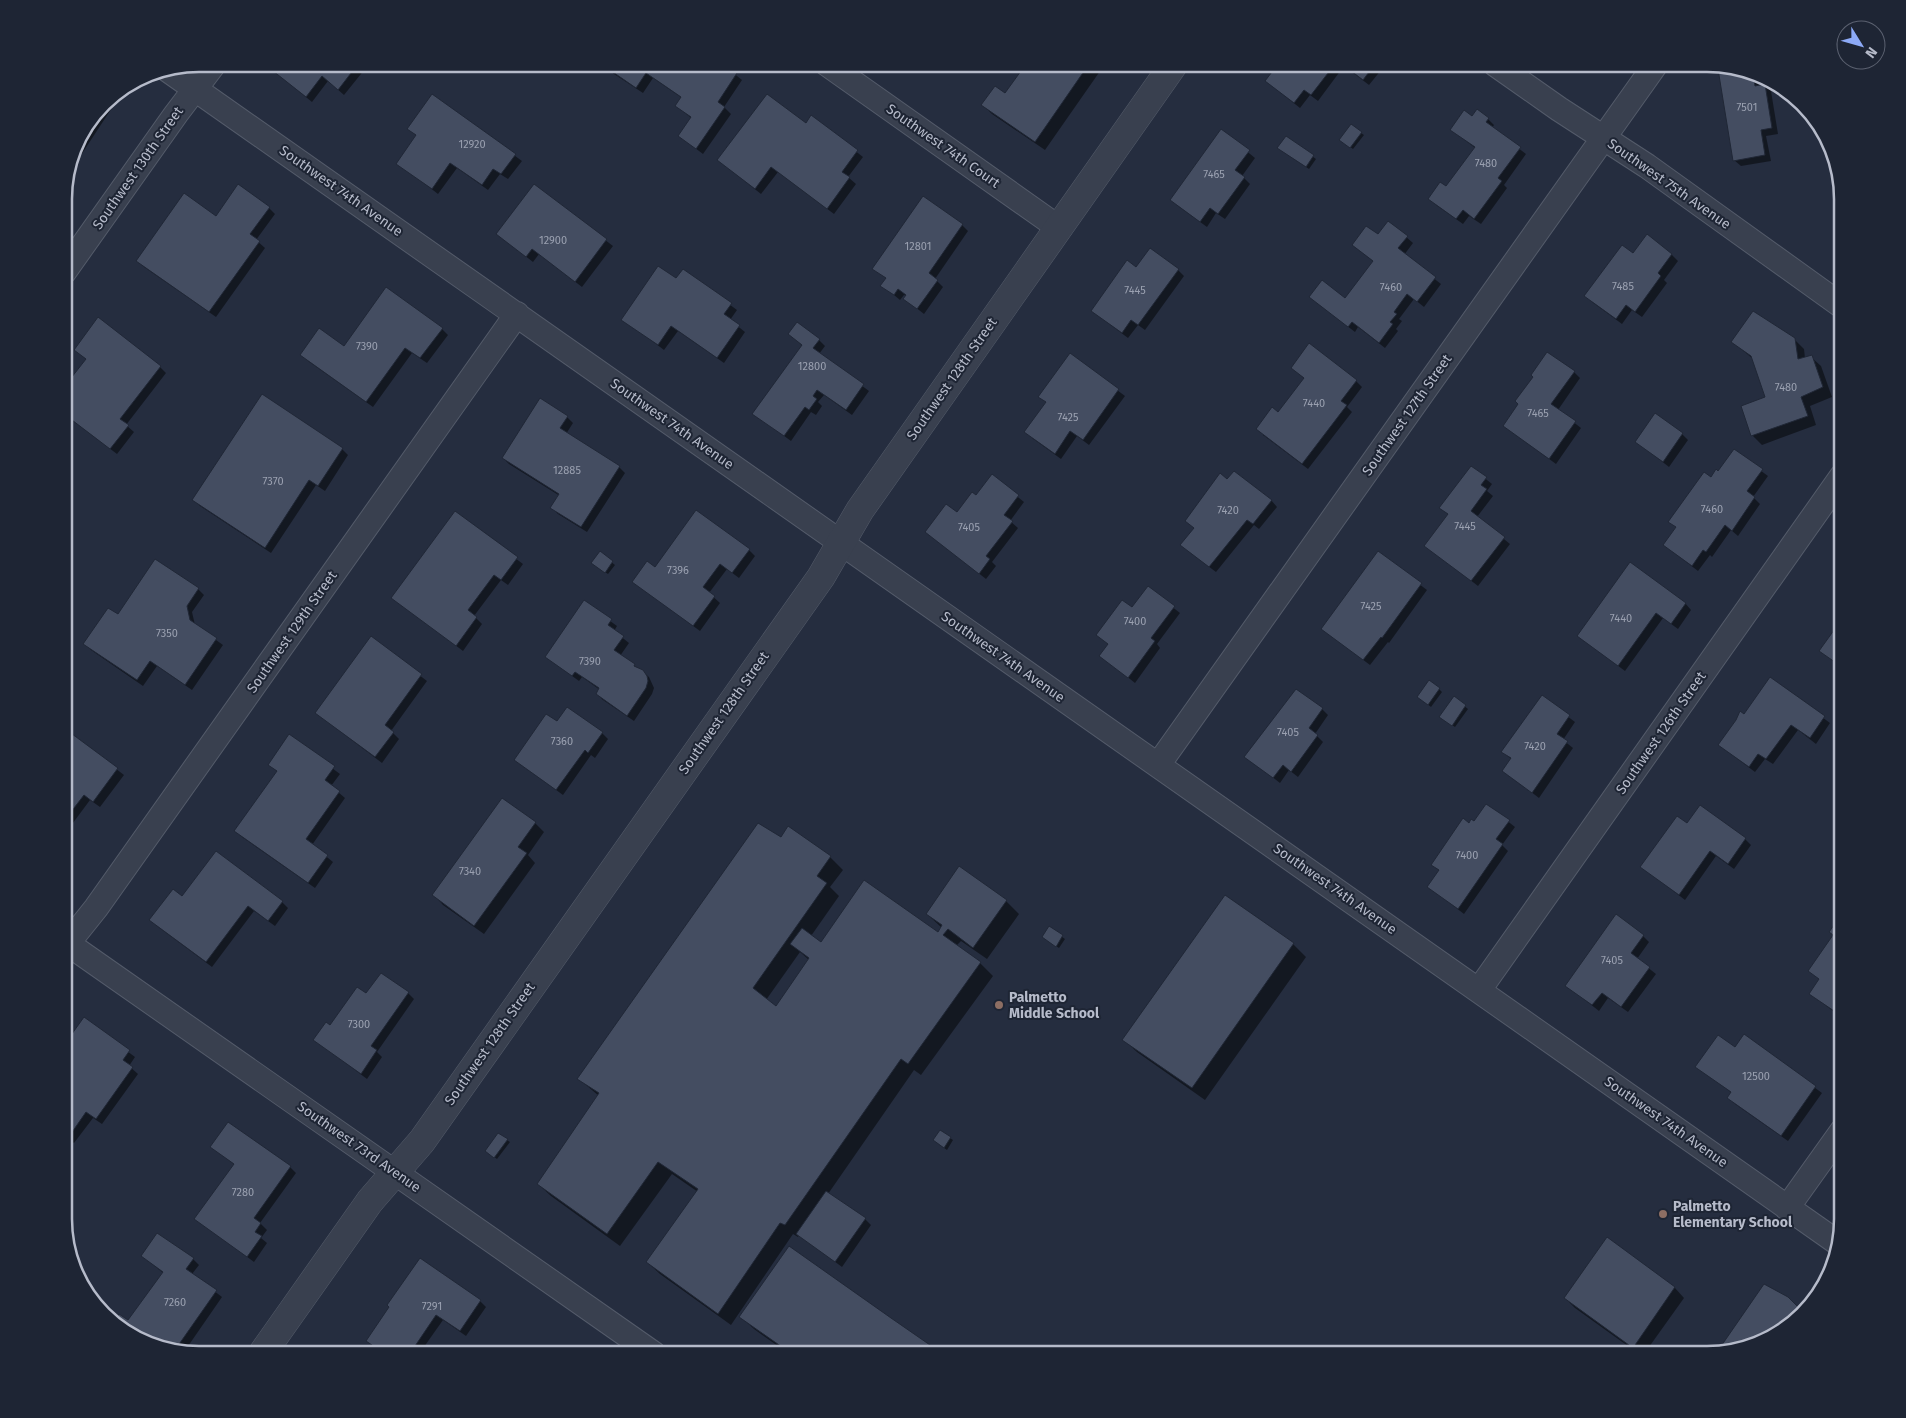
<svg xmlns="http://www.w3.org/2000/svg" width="1906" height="1418" viewBox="0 0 1906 1418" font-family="'Fira Sans',sans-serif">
	<rect width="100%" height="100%" fill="#252d3f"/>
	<!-- shadow -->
	<path fill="#0007" fill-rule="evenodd" d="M273,64h96l-25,31 -16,-14 -16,21 -36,-29 -6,-6z
		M611,64h111l20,16 -18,27 7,7 -28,40 -24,-18 12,-18 -14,-12 5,-8 -29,-20 -10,15 -29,-19 -6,-6z
		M1027,64h78l-60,86 -53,-36 -9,-9 23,-10z
		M1279,64h107l-17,21 -25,-19 -26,35 -8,-6 -10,13 -34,-27z
		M1731,68l19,3 7,4 2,11 6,-1 6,6 7,43 -12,2 5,25 -30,5 -7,-6z
		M123,91l-55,84 6,-28 30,-44z
		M433,96l89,65 -14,18 -8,-5 -12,16 -31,-22 -19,26 -40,-31 19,-27 -8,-7z
		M812,117l51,40 -15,20 8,7 -22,30 -56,-42 -17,22 -43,-34 88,-36z
		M1473,117l15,2 6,6 -2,3 34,26 -22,31 3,3 -26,36 -12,-8 -6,8 -27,-19 39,-57 -23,-18z
		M1222,131l33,27 -13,18 8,8 -25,35 -9,-6 -9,14 -29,-21z
		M1361,133l3,2 -11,14 -9,-7z
		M1286,138l30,21 -7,10 -27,-18z
		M534,186l79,60 -31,41 -43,-33 -6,8 -36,-28z
		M269,208l6,6 -19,26 9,8 -49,69 -72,-50 -6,-6 78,-43z
		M1389,222l24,21 -9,12 37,29 -17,23 -10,-8 -15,20 3,2 -6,8 2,2 -13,17 -27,-21 -3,5 -38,-29 28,-3 29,-38 -21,-17 25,-9z
		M962,225l6,6 -33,48 8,8 -19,27 -19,-15 2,-3 -3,-1 -4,5 -18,-15 5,-6 -13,-11z
		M1633,255h39l6,6 -14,19 3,3 -25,34 -10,-7 -10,14 -30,-22z
		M1137,269l41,1 6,6 -39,54 -7,-5 -10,13 -36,-27z
		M683,270l54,40 -7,10 15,12 -21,31 -46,-32 -14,19 -41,-31 54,-39z
		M442,329l6,6 -21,28 -15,-10 -39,54 -65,-46 36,-13z
		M789,334l30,6 6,6 -6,8 50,37 -17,24 -28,-20 -6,7 4,4 -6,9 -5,-3 -20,29 -37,-27 49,-68z
		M1794,339l10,10 1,9 6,-1 10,9 11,31 -22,9 6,19 -54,20 -9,-9 -11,-29 25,-9 -14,-39 -20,-17z
		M81,355l79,12 6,6 -40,52 8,7 -17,22 -53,-40 23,-54z
		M1070,355l55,41 -36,49 -12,-9 -16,23 -29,-21 15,-35 -7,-7z
		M1292,368l64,13 6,6 -15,20 5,5 -44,57 -45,-34 42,-56z
		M1574,372l6,6 -22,32 23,18 -25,36 -52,-38z
		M540,400l27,17 6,6 -7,11 53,33 6,6 -38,59 -29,-18 -6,-6 8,-12 -51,-32 -6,-6z
		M1682,434l6,6 -19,27 -32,-25z
		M342,449l6,6 -23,36 -9,-6 -45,68 -71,-47 -6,-6z
		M1734,451l34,25 -15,21 7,7 -22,32 -7,-6 -19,27 -2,-2 -12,16 -34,-26 13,-17 -7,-7 48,-48z
		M1472,468l20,16 -5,7 6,5 -16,21 33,27 -32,42 -52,-40 23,-31 -2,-2z
		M992,476l32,26 -14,19 8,7 -26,34 4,4 -10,13 -60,-47 31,-18 19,-17z
		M1227,481l44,19 6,7 -18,22 -5,-4 -38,47 -28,-21 7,-23z
		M64,506l4,4 -4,6z
		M455,513l68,51 -15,21 -7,-5 -27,36 8,8 -19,27 -70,-53z
		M749,550l6,6 -16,22 -12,-9 -18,24 11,10 -20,28 -67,-49 23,-13z
		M600,553l15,12 -7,9 -12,-8z
		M1378,553l49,37 -38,53 -1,-1 -18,23 -48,-36z
		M1148,588l32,25 -23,31 3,4 -25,35 -34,-27z
		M198,589l6,6 -12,17 3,13 28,20 -31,45 -35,-24 -14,20 -52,-36 -6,-6 33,-28z
		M584,602l33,24 -3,5 15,12 -9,13 22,15 7,6 5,11 -2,6 -18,27 -31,-21 -6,-6 3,-4 -18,-13 -3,4 -33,-24z
		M1685,603l6,7 -13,19 -15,-11 -38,53 -47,-35z
		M1842,621v47l-21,-17z
		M371,638l56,43 -36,50 8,8 -17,24 -66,-50z
		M1771,679l59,44 -14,21 -18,-14 -25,34 -8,-5 -10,13 -36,-27 25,-29z
		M1439,689l3,3 -11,15 -10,-8z
		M1542,697l33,25 -12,18 10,8 -34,50 -35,-27 8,-11 -9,-8z
		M1454,698l14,11 -13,18 -12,-8z
		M1322,709l6,6 -13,19 8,8 -25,35 -9,-7 -9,13 -34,-26z
		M557,723l45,10 6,6 -13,19 -4,-3 -28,40 -48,-35z
		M64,729l60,46 -24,32 -10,-7 -26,35z
		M289,736l51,38 -9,12 14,12 -33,47 21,17 -18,26 -73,-51 -6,-6 42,-59 -9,-7z
		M1487,805l28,22 -13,18 6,6 -44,63 -35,-27 11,-16 -8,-6 38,-40 4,-3z
		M535,823l9,9 -16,23 7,8 -51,71 -41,-29 -9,-10z
		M1687,825l58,14 6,6 -17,24 -18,-13 -31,44 -43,-33z
		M789,828l41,29 13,13 -13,17 9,9 -28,40 10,7 117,-10 4,-5 -15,-14 32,-47 47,34 13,13 -32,45 -26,-18 -5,5 24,17 13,13 -72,99 -7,-5 -86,124 37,25 6,6 -29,42 -43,-32 -1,2 -5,-3 -62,91 -71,-51 -13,-12 51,-70 -26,-18 -52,72 -69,-50 -13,-12 61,-88 -20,-17 202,-240zM800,952l9,8 -33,48 -10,-8z
		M183,898l99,4 6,6 -13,18 -21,-15 -42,56 -55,-41z
		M1842,916v102l-31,-24 9,-14 -10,-9 24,-35 -3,-4z
		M1049,928l16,11 -6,9 -13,-9z
		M1643,936l6,6 -12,17 19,15 -28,38 -20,-14 -9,13 -33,-26z
		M1293,944l13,13 -101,143 -68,-48 -13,-12z
		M408,993l6,6 -37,53 5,5 -15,22 -52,-39 52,-45z
		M84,1019l51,38 -6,9 9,8 -36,50 -9,-6 -19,25 -10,-8v-88z
		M1744,1036l78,57 -34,48 -53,-37 -6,-6 3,-5 -35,-26 38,-18z
		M950,1138l3,2 -6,10 -10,-7z
		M507,1140l3,2 -13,17 -8,-6z
		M212,1147l78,20 6,6 -36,50 7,7 -6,8 6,5 -13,19 -58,-43 39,-54z
		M1607,1238l68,50 9,10 -40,56h-5l-64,-46 -10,-10z
		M789,1248l152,106h-152l-35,-25 -13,-12z
		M143,1256l50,3 6,6 -7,9 30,23 -38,55 -28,-5 -41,-24 5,-7 9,6 34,-49z
		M480,1301l6,6 -20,29 -23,-16 -24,34h-35l-16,-13 23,-34z"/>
	<!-- building -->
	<path fill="#444d61" stroke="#202736" d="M271,64h87l-20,26 -16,-14 -16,21 -38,-30z
		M610,64h114l13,9 -19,29 7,5 -29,42 -18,-13 13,-19 -16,-11 6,-9 -35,-24 -10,15 -29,-20z
		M1026,64h63l-54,78 -54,-37 14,-19 10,7z
		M1278,64h57l-24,31 -7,-5 -10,13 -29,-22z
		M1342,64h33l-12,16z
		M1727,67l26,5 2,14 10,-2 7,44 -11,2 4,25 -32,6 -15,-92z
		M432,94l84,60 -15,20 -8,-5 -11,16 -32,-22 -18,26 -36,-25 20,-29 -9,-6z
		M767,94l39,29 5,-8 47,35 -16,22 8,5 -23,32 -56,-42 -16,22 -38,-29z
		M106,102l-33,49 1,-4z
		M1477,109l12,9 -3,4 35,25 -23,31 4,3 -28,38 -11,-9 -7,9 -28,-20 12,-17 6,4 29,-39 -25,-17 14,-20 8,6z
		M1351,124l11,8 -12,16 -11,-8z
		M1221,129l29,21 -15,20 10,7 -27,37 -8,-6 -10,14 -30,-22z
		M1286,136l28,19 -8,12 -29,-19z
		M238,184l32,23 -20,27 10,7 -51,71 -73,-51 48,-68 32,23z
		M534,184l73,55 -32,43 -43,-33 -6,8 -30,-23z
		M923,196l40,28 -34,49 9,7 -21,29 -14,-10 3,-4 -8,-6 -4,6 -14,-9 6,-8 -14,-9z
		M1388,221l20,15 -10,12 38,29 -19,25 -10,-8 -13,18 3,2 -7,8 3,2 -14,19 -27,-21 -4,5 -39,-30 13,-17 23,18 28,-37 -21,-16 14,-19 12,8z
		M1647,234l25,20 -14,19 3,3 -26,36 -9,-7 -10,14 -32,-23 38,-51 11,8z
		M1150,248l29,21 -41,56 -7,-5 -9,13 -31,-22 36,-51 9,7z
		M658,266l18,12 7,-9 49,34 -8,11 16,11 -23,33 -46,-32 -13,19 -37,-25z
		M386,287l57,41 -23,30 -15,-10 -39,54 -66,-47 19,-27 25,18z
		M1753,311l42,27 3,21 14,-4 11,32 -22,10 7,19 -57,20 -10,-30 24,-9 -14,-41 -20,-14z
		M98,317l63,49 -41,53 9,6 -19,24 -46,-35v-27l22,-28 -12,-9z
		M797,322l23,17 -7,9 51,36 -18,26 -29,-20 -4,6 4,3 -8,11 -4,-3 -21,29 -32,-22 50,-69 -14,-11z
		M1309,343l48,37 -16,21 6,4 -45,59 -46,-35 16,-22 6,5 26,-34 -13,-10z
		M1547,352l28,19 -24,33 25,17 -27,38 -46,-33 15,-22 -3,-3 18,-24 -2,-2z
		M1070,353l49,36 -36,51 -13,-9 -15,23 -31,-22 22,-30 -8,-5z
		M262,394l81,54 -25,38 -9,-6 -44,68 -73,-48z
		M540,398l28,18 -8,12 60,38 -39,61 -31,-19 9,-14 -57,-36z
		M1655,413l28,20 -20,29 -28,-20z
		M1734,449l29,20 -16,22 8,6 -23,34 -7,-6 -19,27 -3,-2 -11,16 -29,-21 13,-18 -8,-5 36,-50 7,5 5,-8 2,2z
		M1471,466l16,11 -6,8 6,4 -16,22 34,26 -34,44 -47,-35 24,-32 -9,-6z
		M1234,471l38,29 -19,24 -6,-4 -38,47 -29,-22 14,-17 -9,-7 35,-48 7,6z
		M992,474l27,21 -15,20 9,6 -27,35 4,3 -11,15 -54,-42 21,-28 11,8 15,-20 4,3z
		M696,510l54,39 -18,24 -12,-9 -17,23 12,9 -22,30 -61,-44 15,-21 8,6z
		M455,511l63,46 -17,23 -7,-5 -26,35 9,7 -21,29 -65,-48z
		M600,551l13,10 -8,12 -14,-10z
		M1378,551l44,32 -40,55 -1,-1 -18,23 -42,-31z
		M155,559l44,29 -12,18 3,14 27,18 -32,47 -35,-24 -13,19 -54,-36 25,-36 10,6z
		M1630,562l56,41 -15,21 -15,-11 -38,53 -41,-30z
		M1842,572v17l-8,-6z
		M1148,586l27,20 -24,32 4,3 -27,37 -29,-22 9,-12 -12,-9 26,-35 10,7z
		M584,600l28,19 -4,6 16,11 -10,14 21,14 -1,2 9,4 4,6 1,5 -2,7 -19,28 -31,-22 3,-6 -24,-16 -3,4 -27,-19z
		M1842,619v48l-23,-16z
		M371,636l51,38 -37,51 9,7 -19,25 -60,-44z
		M1770,677l55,39 -15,22 -19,-13 -25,34 -8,-5 -9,13 -31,-22 18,-25 4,-9 4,3z
		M1429,680l11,8 -12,17 -11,-8z
		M1296,689l27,19 -14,20 9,7 -27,37 -8,-7 -10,13 -29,-21z
		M1542,695l28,20 -13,19 11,7 -36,52 -30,-22 9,-13 -10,-6z
		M1454,696l12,9 -14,21 -13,-9z
		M567,707l36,25 -15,21 -3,-3 -29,40 -42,-30 32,-46 11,7z
		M64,728l54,40 -25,34 -9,-7 -20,26z
		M289,734l46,32 -10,14 15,11 -34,48 22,16 -20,28 -74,-52 43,-60 -9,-6z
		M502,798l34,24 -18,25 9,6 -53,73 -42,-31z
		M1486,804l24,16 -14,19 7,5 -45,65 -31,-22 12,-17 -8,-5 32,-47 6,5 2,-4 3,2z
		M1700,805l46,33 -18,26 -18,-13 -31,44 -39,-28 37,-51 10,7z
		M758,823l23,14 7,-11 43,30 -14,20 10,7 -74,105 23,18 33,-48 -19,-14 12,-16 19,14 43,-62 74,52 4,-7 -16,-11 33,-48 48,34 -34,48 -25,-19 -5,6 38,27 -73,102 -7,-5 -116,166 -5,-2 -62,91 -72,-52 52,-73 -40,-27 -51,72 -70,-50 62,-91 -22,-14z
		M216,851l67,50 -15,20 -20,-15 -42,56 -57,-42 24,-31 9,7z
		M1225,895l69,48 -102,145 -70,-48z
		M1616,914l28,21 -13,18 19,14 -29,40 -19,-14 -10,12 -27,-19z
		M1842,914v97l-2,4 -31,-21 10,-15 -11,-8 25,-36 -4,-3z
		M1049,926l14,9 -7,12 -14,-10z
		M381,973l28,19 -38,54 6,4 -16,24 -48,-34 13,-18 4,3 27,-38 9,6z
		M84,1017l46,33 -7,10 10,7 -37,52 -10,-7 -18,26 -4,-3v-90z
		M1744,1034l72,52 -35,50 -54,-38 4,-6 -36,-25 23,-32 17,12z
		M228,1122l63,44 -37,52 7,5 -6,9 7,4 -15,21 -53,-38 40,-55 -24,-17z
		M940,1130l11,7 -7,11 -11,-8z
		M498,1133l10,6 -14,19 -9,-7z
		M826,1191l40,27 -31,44 -39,-28z
		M157,1233l37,25 -8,11 31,21 -42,60 -19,-3 -39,-21 -3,-4 5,-8 9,6 35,-48 -22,-16z
		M1607,1237l68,50 -42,61 -69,-50z
		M789,1246l102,72 52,36h-151l-53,-37z
		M420,1258l61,42 -21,31 -24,-16 -25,37 -3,-2 -2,4h-21l-19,-13 23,-34 -2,-2z
		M1764,1284l24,13 14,14 -35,29 -50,12z"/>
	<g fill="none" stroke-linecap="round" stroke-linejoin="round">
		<defs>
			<path id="minor" d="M827,64l232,164
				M1495,64l64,45 88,57 195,140
				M168,70l1670,1173
				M64,272l112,-158 38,-50
				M1158,765l498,-701
				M64,941l590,413
				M64,948l32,-40 421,-594
				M1479,990l363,-514
				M1787,1208l55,-77"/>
			<path id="tertiary" d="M262,1354l108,-153 52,-60 399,-564 39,-67 314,-446"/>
		</defs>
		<!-- minor casing -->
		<use href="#minor" stroke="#545b6a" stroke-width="26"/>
		<!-- tertiary casing -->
		<use href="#tertiary" stroke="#545b6a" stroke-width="29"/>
		<!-- minor -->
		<use href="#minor" stroke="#39404f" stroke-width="24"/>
		<!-- tertiary -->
		<use href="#tertiary" stroke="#39404f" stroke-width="28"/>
	</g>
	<!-- markers -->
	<g fill="#8d6e63" stroke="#1e2534" stroke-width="2">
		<circle cx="999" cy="1005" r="5"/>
		<circle cx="1663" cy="1214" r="5"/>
	</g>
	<g text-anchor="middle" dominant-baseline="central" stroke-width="4" stroke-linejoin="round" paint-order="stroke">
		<!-- number labels -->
		<g font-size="11" fill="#9aa0b0">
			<text x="1747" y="107">7501</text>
			<text x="472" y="144">12920</text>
			<text x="1486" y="163">7480</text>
			<text x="1214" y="174">7465</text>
			<text x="553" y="240">12900</text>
			<text x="918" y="246">12801</text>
			<text x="1623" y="286">7485</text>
			<text x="1391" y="287">7460</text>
			<text x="1135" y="290">7445</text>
			<text x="367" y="346">7390</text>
			<text x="812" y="366">12800</text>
			<text x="1786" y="387">7480</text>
			<text x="1314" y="403">7440</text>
			<text x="1538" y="413">7465</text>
			<text x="1068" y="417">7425</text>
			<text x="567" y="470">12885</text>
			<text x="273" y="481">7370</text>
			<text x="1712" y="509">7460</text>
			<text x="1228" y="510">7420</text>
			<text x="1465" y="526">7445</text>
			<text x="969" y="527">7405</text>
			<text x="678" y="570">7396</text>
			<text x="1371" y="606">7425</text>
			<text x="1621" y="618">7440</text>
			<text x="1135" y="621">7400</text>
			<text x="167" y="633">7350</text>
			<text x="590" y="661">7390</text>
			<text x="1288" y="732">7405</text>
			<text x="562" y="741">7360</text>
			<text x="1535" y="746">7420</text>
			<text x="1467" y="855">7400</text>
			<text x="470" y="871">7340</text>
			<text x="1612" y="960">7405</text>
			<text x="359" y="1024">7300</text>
			<text x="1756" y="1076">12500</text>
			<text x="243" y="1192">7280</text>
			<text x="175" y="1302">7260</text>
			<text x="432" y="1306">7291</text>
		</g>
		<!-- street labels -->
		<g font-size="14" fill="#b6bbca" stroke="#1e2534">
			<text transform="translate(943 146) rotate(35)">Southwest 74th Court</text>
			<text transform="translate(138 168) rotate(-55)">Southwest 130th Street</text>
			<text transform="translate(1669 184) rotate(35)">Southwest 75th Avenue</text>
			<text transform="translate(341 191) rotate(35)">Southwest 74th Avenue</text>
			<text transform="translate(952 379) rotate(-55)">Southwest 128th Street</text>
			<text transform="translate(1407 415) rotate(-55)">Southwest 127th Street</text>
			<text transform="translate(672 424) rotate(35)">Southwest 74th Avenue</text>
			<text transform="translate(292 632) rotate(-55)">Southwest 129th Street</text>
			<text transform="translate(1003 657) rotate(35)">Southwest 74th Avenue</text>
			<text transform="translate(724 713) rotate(-55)">Southwest 128th Street</text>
			<text transform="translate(1661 733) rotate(-55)">Southwest 126th Street</text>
			<text transform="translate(1335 889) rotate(35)">Southwest 74th Avenue</text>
			<text transform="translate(490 1044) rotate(-55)">Southwest 128th Street</text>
			<text transform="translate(1666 1122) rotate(35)">Southwest 74th Avenue</text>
			<text transform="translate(359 1147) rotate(35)">Southwest 73rd Avenue</text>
		</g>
		<!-- poi labels -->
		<g font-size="14" font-weight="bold" fill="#b6bbca" stroke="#1e2534" text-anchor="start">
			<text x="1009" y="997">Palmetto<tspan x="1009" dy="16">Middle School</tspan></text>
			<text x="1673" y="1206">Palmetto<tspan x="1673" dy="16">Elementary School</tspan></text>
		</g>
	</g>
	<!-- crop -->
	<path d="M0 0H1906V1418H0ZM199 72H1707A127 127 0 0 1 1834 199V1219A127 127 0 0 1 1707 1346H199A127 127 0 0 1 72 1219V199A127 127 0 0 1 199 72Z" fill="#1e2534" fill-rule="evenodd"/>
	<path fill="none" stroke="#b6bbca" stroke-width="2.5" d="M199 72H1707A127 127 0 0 1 1834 199V1219A127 127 0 0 1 1707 1346H199A127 127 0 0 1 72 1219V199A127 127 0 0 1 199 72Z"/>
	<!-- north arrow -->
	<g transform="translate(1861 45) rotate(127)"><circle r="24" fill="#1e2534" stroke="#5b6170"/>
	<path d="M0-4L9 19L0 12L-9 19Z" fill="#8daaf7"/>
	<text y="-8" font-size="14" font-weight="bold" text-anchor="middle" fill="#b6bbca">N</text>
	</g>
</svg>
